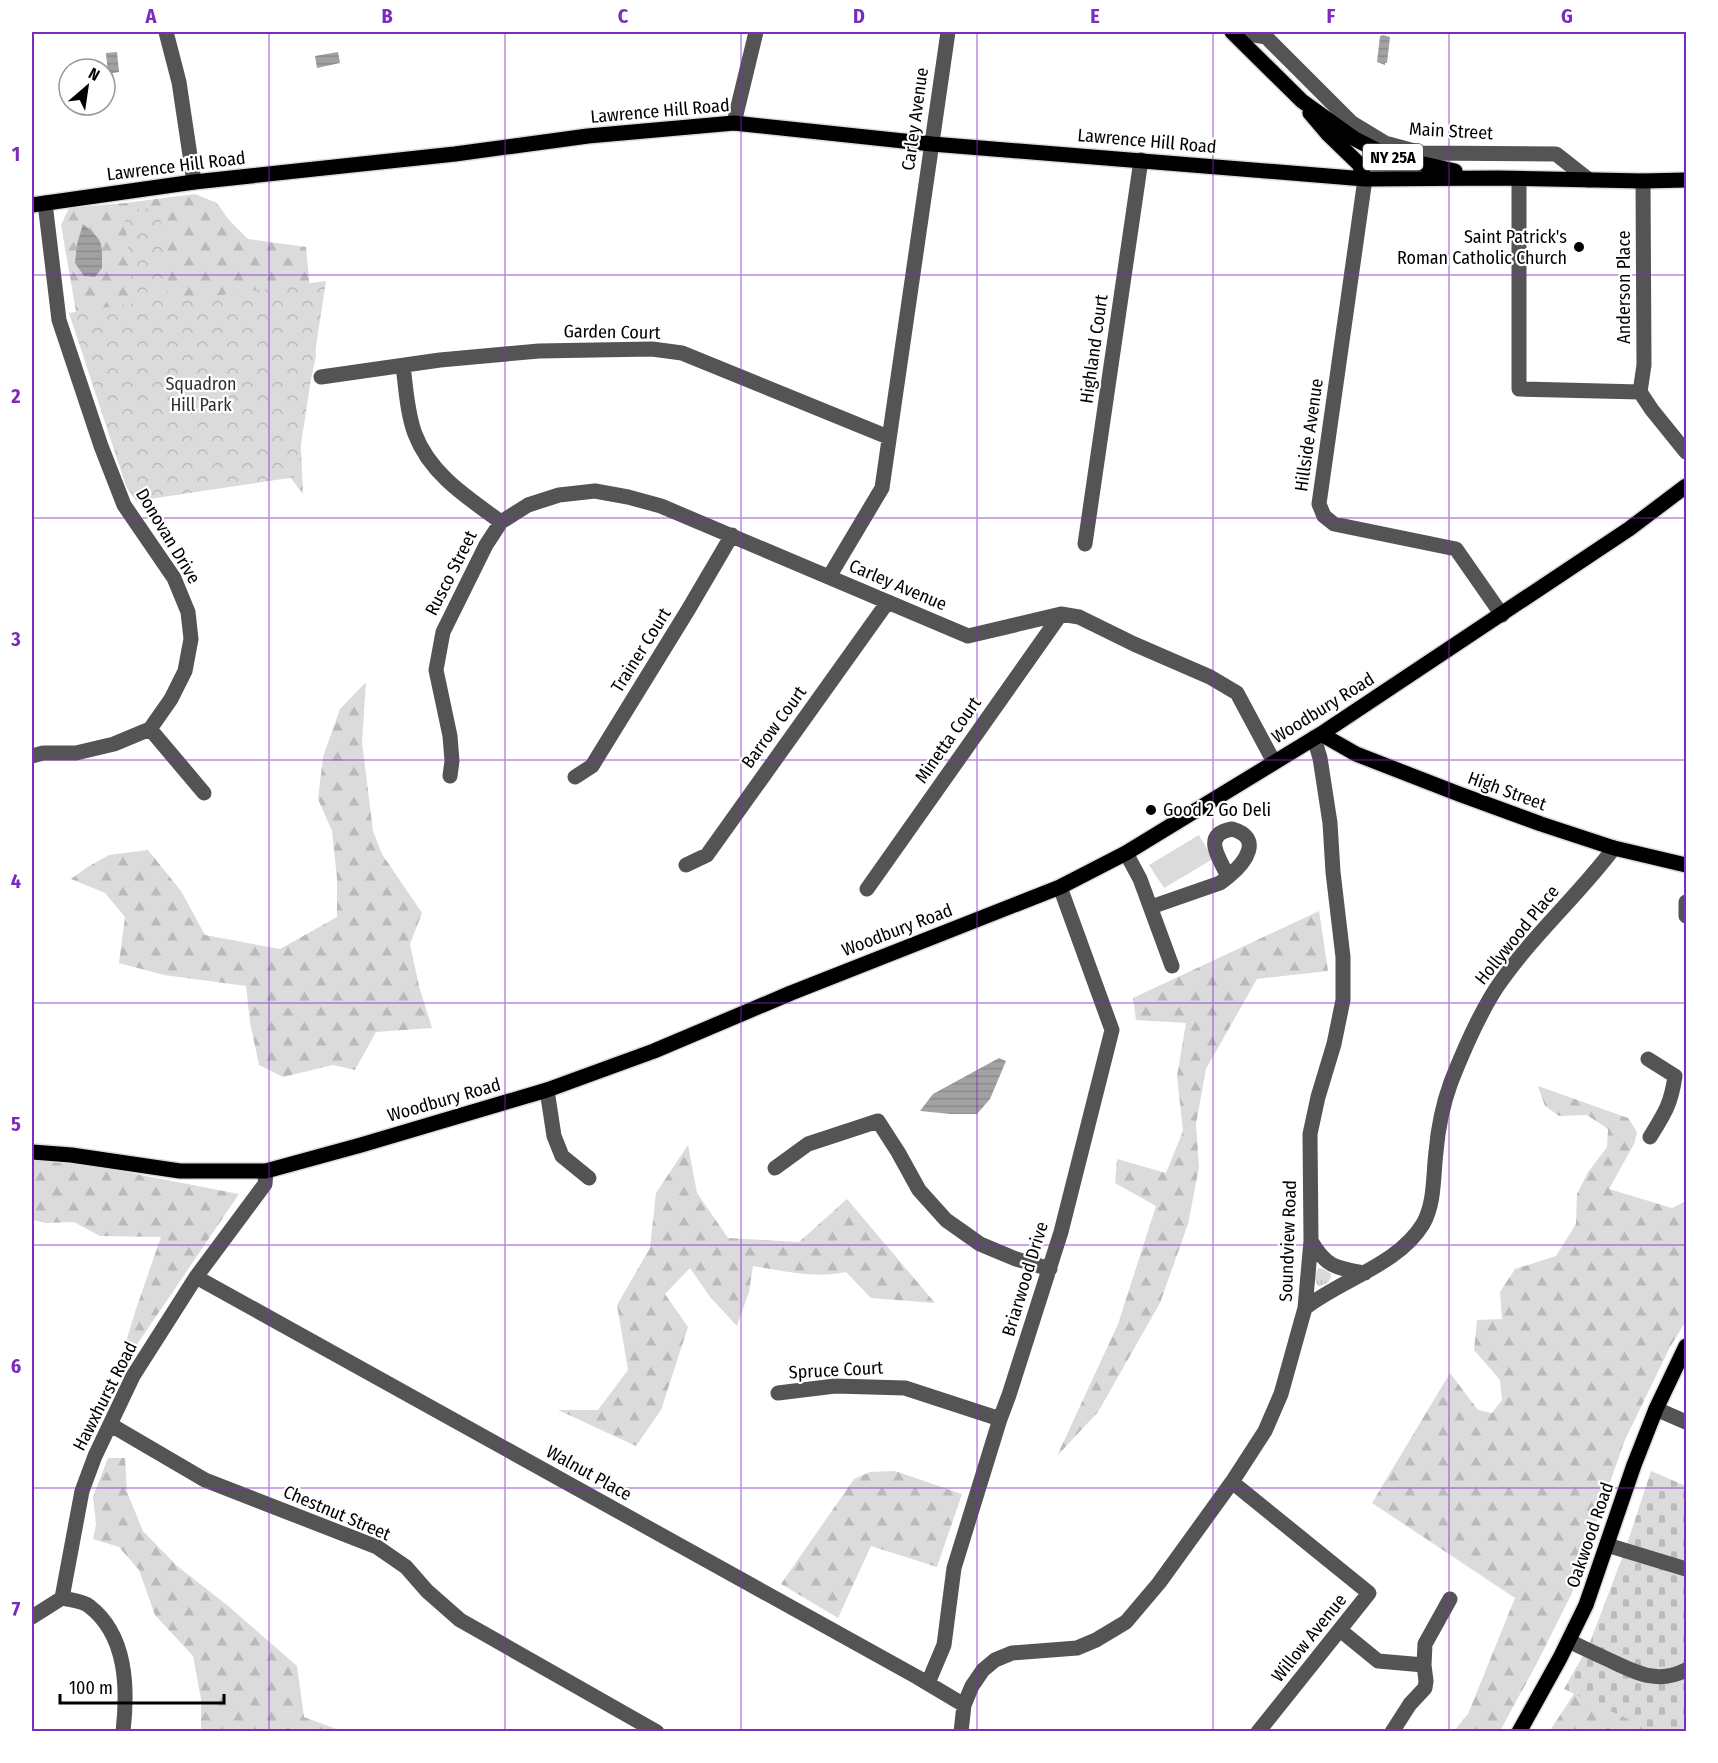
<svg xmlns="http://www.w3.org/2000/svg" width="1718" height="1763" viewBox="0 0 1718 1763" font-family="'Fira Sans Condensed',sans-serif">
	<defs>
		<pattern id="grass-tufts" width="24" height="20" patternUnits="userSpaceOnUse" patternTransform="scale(1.5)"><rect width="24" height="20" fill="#dbdbdb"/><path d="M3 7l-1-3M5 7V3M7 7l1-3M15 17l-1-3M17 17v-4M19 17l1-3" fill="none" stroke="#bababa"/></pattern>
		<pattern id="forest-firs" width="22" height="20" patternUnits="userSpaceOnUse" patternTransform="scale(1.5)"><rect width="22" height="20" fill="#dbdbdb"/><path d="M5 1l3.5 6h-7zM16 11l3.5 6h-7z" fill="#bababa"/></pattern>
		<pattern id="cemetery-stones" width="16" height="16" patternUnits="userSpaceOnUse" patternTransform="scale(1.5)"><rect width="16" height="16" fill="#dbdbdb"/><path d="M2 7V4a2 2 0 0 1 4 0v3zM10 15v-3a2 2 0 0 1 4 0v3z" fill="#bababa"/></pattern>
		<pattern id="park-crowns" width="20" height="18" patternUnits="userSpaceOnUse" patternTransform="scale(1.5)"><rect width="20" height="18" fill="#dbdbdb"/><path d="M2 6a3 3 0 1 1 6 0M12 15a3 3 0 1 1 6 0" fill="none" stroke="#bababa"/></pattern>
		<pattern id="water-rules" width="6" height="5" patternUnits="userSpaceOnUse" patternTransform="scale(1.5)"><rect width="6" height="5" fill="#a2a2a2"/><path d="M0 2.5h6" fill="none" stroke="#8a8a8a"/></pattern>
	</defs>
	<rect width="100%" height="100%" fill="#fff"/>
	<!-- grass -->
	<path fill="url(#grass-tufts)" d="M1318,1268l6,1 7,5c1,7 -5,11 -12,12 -6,-5 -4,-11 -1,-18z"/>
	<!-- forest -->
	<path fill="url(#forest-firs)" d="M195,194l22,9 11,16 20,20 58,8 10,109 -16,72 3,66 -30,-39 -190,-103 -22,-127 8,-17 56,-5z
		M366,682l-4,60 11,89 9,23 40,59 -12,31 9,42 13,42 -56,4 -21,38 -22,-5 -50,12 -24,-12 -9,-43 -4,-36 -82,-11 -45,-12 6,-46 -20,-24 -34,-14 15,-11 23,-13 39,-5 33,41 24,44 75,14 57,-32v-39l-5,-47 -14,-32 5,-42 17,-48z
		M1319,911l9,60 -71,8 -51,90 -10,55 3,43 -11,57 -28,79 -62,109 -41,44 61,-132 38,-118 -41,-23 2,-24 49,14 17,-42 -6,-55 9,-53 -50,-3 -3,-22z
		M1538,1086l90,32 9,14 -3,12 -25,45 63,19 14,-7v120l-16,26 -46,95 -52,151 -35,70 -37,68h-46l14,-17 47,-116 -143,-95 78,-130 28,37 14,3 10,-13 -2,-20 -26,-30 3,-30 25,-1 -2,-27 15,-23 41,-13 20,-32 1,-30 11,-22 19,-25 1,-18 -21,-14 -28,1 -14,-10z
		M688,1145l9,48 31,45 71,4 48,-43 88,104 -64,-5 -25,-26c-31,7 -62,-1 -93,-6l-4,26 -12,34 -27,-29 -20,-29 -25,26 23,33 -27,83 -25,36 -78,-36h40l30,-40 -11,-65 33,-57 6,-55z
		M32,1154l207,40 -124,183 21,-68 25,-72 -61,-1 -26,-14 -28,1 -14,-3z
		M108,1458h17l2,34 16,39 34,35 50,39 70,61 7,51 38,14h-141v-32l-8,-43 -38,-41 -16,-45 -20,-23 -26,-8 3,-15 -3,-27z
		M895,1471l67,23 -25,73 -66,-21 -33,72 -57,-34 73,-105 16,-7z
		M1579,1686l91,46h-121z"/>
	<!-- cemetery -->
	<path fill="url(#cemetery-stones)" d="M1651,1471l35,15v245h-33l-89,-42 25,-44 36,-95z"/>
	<!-- park -->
	<path fill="url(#park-crowns)" d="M160,207l9,95 157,-21 -30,196 -160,24 -10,-15 -57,-173 65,-10 -10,-92z"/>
	<!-- pitch -->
	<path fill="#dbdbdb" d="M1199,835l14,24 -49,29 -15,-23z"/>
	<!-- water -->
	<path fill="url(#water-rules)" d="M1383,35l7,2 -3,26h-2v2l-8,-3 3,-26z
		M117,52l2,20 -11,2 -2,-21z
		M338,52l2,11 -23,5 -2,-12z
		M83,224c21,18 19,17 19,44l-7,9 -11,-1 -9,-13 2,-19z
		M999,1058l7,3 -16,38 -13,15h-26l-31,-3 13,-17z"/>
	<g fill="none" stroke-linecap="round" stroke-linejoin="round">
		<defs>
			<path id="major" d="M1232,32l70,69 53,38 33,17 67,15
				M1310,113l17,20 32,31 6,15
				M32,205l162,-23 261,-28 133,-18 146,-13 198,21 433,35 133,-1 145,3 43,-1
				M1321,734l35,20 103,40 82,30 73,24 72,17
				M32,1152l39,3 109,16h86l95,-26 186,-55 107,-39 137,-58 269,-106 66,-34 195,-119 308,-205 57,-43
				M1519,1732l41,-74 26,-53 48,-140 22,-56 30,-63"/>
		</defs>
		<!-- major casing -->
		<use href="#major" stroke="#dbdbdb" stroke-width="18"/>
		<!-- minor -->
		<path stroke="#545454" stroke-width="15" d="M166,32l13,50 15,100
			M1238,32l28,5 86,86 33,20 37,10 134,1 33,26
			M734,123l22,-91
			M1365,179l-46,325 5,12 10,8 122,25 46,66
			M1519,179v210l121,3
			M403,366c3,22 4,47 12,68 15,40 53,64 86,88
			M321,377l119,-17 99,-9 113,-2 30,4 206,84
			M1640,392l4,-27 -1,-184
			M1640,392l12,18 34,42
			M1085,544l56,-384
			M829,577l53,-89 66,-456
			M150,729l54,64
			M32,756l11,-3h33l38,-9 36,-15 21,-30 14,-28 6,-32 -3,-27 -14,-34 -50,-73 -23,-59 -42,-126 -14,-117
			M450,776l2,-15 -2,-25 -14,-66 7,-38 43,-87 15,-23 27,-17 31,-10 36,-4 33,6 33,9 307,130 93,-22 18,3 55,27 76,33 27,16 37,69
			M575,777l17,-11 96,-156 44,-75
			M1232,829c32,9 13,34 -4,48 -6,-16 -29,-42 4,-48z
			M1126,853l14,26 32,87
			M686,865l21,-10 180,-252
			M867,889l194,-275
			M1686,902v14
			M1151,907l69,-24 8,-6
			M1648,1059l27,17
			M547,1090l7,46 8,20 27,22
			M1650,1137c15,-24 21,-33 25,-61
			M775,1168l33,-24 70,-23 20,31 21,38 27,30 34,24 36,15 34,10
			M1311,1241c15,26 25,27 54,32
			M196,1277l721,400 47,28
			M1305,1308c37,-29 93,-43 118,-84 12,-21 10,-48 13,-72 2,-24 7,-48 15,-70 13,-33 27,-66 46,-95 34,-50 81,-91 117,-139
			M778,1393l57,-7 70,2 95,31
			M1656,1409l30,13
			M111,1425l94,55 172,67 29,20 21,24 33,29 197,112
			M1232,1482l137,111 -111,139
			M1607,1545l79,24
			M62,1598c8,2 21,3 27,8 38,29 39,82 34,126
			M32,1617l30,-19 20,-107 13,-35 38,-80 63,-99 69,-93 1,-13
			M1340,1630l38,31 46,4
			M1569,1641c12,6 25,12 38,18 28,13 49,26 79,11
			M928,1683l16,-38 10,-77 46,-149 9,-24 52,-163 51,-202 -52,-143
			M961,1732l3,-27 8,-19 11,-16 12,-10 17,-7 65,-5 19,-8 30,-18 33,-39 73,-101 33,-51 16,-37 24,-86 6,-67 -1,-107 8,-37 16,-53 9,-44v-43l-10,-85 -3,-49 -10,-65 -6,-20
			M1392,1732l18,-28 15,-16 1,-7 -2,-16 1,-21 25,-45"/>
		<!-- major -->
		<use href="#major" stroke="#000" stroke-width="15"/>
	</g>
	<!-- grid -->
	<path fill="none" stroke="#7b2cbf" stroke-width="1.5" stroke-opacity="0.55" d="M269,32v1700M505,32v1700M741,32v1700M977,32v1700M1213,32v1700M1449,32v1700M32,275h1654M32,518h1654M32,760h1654M32,1003h1654M32,1245h1654M32,1488h1654"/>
	<!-- markers -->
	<g fill="#000" stroke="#fff" stroke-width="2">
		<circle cx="1579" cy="247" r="6"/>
		<circle cx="1151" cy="810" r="6"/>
	</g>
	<g text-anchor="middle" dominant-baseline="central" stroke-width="4.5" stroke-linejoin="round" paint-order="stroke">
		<!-- shield labels -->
		<rect fill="#fff" stroke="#4c4c4c" stroke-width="1.5" x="1363" y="144" width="60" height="26" rx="4.5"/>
		<g font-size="16" font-weight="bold" fill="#000">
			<text x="1393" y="157">NY 25A</text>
		</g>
		<!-- street labels -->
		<g font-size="18" fill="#000" stroke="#fff">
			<text transform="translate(660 111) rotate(-5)">Lawrence Hill Road</text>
			<text transform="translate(915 119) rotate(-82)">Carley Avenue</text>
			<text transform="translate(1451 131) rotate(3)">Main Street</text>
			<text transform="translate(1147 141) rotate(5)">Lawrence Hill Road</text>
			<text transform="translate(176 166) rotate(-7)">Lawrence Hill Road</text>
			<text transform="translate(1624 287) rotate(-90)">Anderson Place</text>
			<text transform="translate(612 332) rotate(1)">Garden Court</text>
			<text transform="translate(1094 349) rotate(-82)">Highland Court</text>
			<text transform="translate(1309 435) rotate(-82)">Hillside Avenue</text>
			<text transform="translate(168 536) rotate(59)">Donovan Drive</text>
			<text transform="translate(451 573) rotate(-63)">Rusco Street</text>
			<text transform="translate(898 585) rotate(23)">Carley Avenue</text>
			<text transform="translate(641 650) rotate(-58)">Trainer Court</text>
			<text transform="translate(1323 708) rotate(-32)">Woodbury Road</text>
			<text transform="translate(774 727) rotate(-54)">Barrow Court</text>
			<text transform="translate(948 740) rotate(-55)">Minetta Court</text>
			<text transform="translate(1507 791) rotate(20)">High Street</text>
			<text transform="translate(897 930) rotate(-21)">Woodbury Road</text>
			<text transform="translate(1517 935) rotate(-51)">Hollywood Place</text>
			<text transform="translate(444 1100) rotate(-16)">Woodbury Road</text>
			<text transform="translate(1288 1241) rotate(-88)">Soundview Road</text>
			<text transform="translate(1025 1279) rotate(-73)">Briarwood Drive</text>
			<text transform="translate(836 1370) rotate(-3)">Spruce Court</text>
			<text transform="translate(105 1396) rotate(-63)">Hawxhurst Road</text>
			<text transform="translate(589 1473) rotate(29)">Walnut Place</text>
			<text transform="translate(337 1513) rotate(23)">Chestnut Street</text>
			<text transform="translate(1590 1535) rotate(-71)">Oakwood Road</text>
			<text transform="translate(1309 1638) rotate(-51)">Willow Avenue</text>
		</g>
		<!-- poi labels -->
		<g font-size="18" fill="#000" stroke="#fff" text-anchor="end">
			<text x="1567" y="237">Saint Patrick's<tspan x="1567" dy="21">Roman Catholic Church</tspan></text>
			<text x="1163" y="810" text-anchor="start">Good 2 Go Deli</text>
		</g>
		<!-- park labels -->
		<g font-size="18" fill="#323232" stroke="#fff">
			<text x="201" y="384">Squadron<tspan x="201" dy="21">Hill Park</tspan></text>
		</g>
	</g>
	<!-- border -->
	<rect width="1718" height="1763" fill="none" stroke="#ffffff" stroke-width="66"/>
	<!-- north arrow -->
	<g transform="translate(87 87) rotate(29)"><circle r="28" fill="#ffffff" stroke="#999999" stroke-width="1.5"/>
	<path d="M0-4.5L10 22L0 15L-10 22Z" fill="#000000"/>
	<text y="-9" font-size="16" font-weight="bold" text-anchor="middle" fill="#000000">N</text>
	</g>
	<!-- scale -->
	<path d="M60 1694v9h164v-9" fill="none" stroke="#000000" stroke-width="3"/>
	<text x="69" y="1694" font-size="18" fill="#000000" stroke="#ffffff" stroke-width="4.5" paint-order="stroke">100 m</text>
	<rect x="33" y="33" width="1652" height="1697" fill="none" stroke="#7b2cbf" stroke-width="2"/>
	<g font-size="20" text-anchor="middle" font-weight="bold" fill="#7b2cbf">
		<text x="151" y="23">A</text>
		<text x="387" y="23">B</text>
		<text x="623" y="23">C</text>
		<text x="859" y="23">D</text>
		<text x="1095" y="23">E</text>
		<text x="1331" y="23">F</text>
		<text x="1567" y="23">G</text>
		<text x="16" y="161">1</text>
		<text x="16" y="403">2</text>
		<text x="16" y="646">3</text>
		<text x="16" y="888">4</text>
		<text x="16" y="1131">5</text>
		<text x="16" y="1373">6</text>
		<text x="16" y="1616">7</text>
	</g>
</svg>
